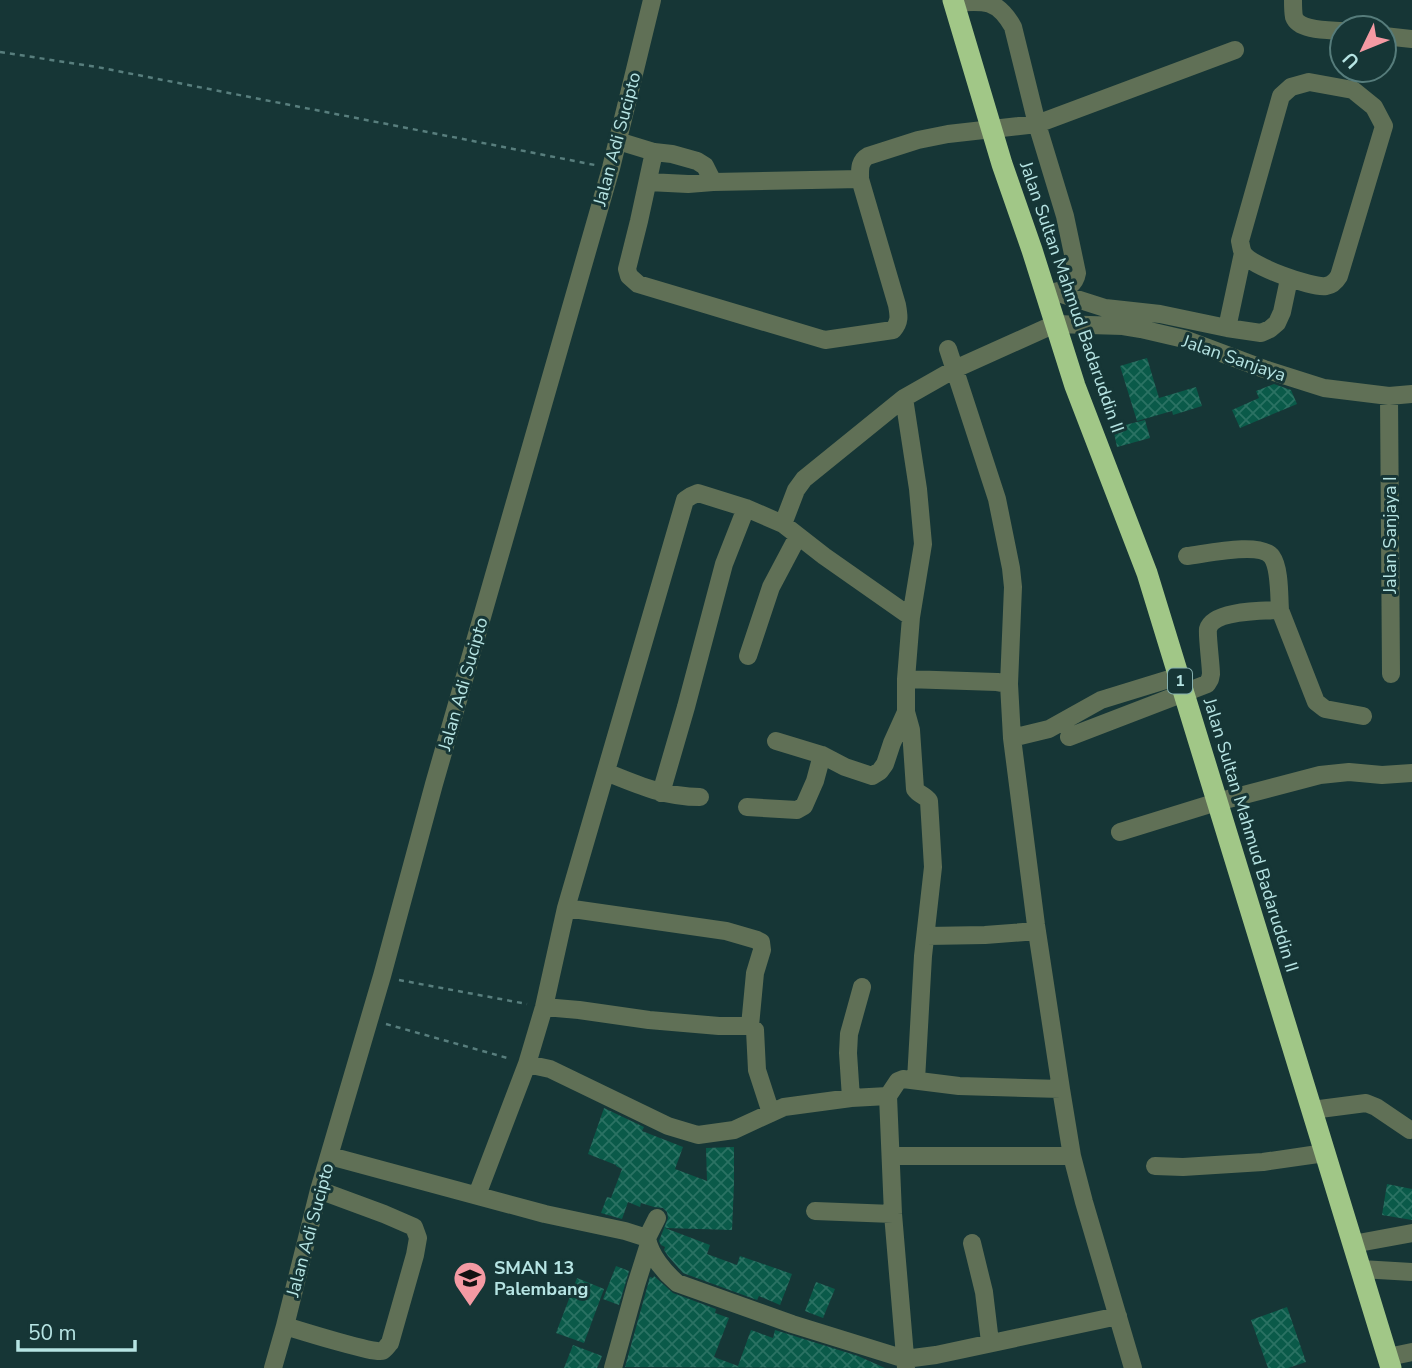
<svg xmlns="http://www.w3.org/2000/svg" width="1412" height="1368" viewBox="0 0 1412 1368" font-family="'Nunito Sans',sans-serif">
	<defs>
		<pattern id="building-cross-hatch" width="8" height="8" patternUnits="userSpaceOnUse" patternTransform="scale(1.75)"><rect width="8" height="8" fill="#0a5a49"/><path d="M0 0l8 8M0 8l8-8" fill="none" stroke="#2b7263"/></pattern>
	</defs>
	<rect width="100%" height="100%" fill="#163636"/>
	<!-- building -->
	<path fill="url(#building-cross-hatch)" d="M1147,358l12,40 37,-11 6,19 -29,9 -1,-4 -35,10 -17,-55z
		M1274,384l17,6 6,14 -57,24 -8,-18 27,-12 -3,-7z
		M1145,420l5,18 -33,9 -4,-19z
		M604,1108l40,19 -2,4 41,16 -8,22 32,12 -1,-33 28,-1v37l-2,46 -67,-2 45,17 -3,9 30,11 3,-9 52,18 -12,31 -21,-9 -2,4 -74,-27 -15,-17 -4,-6 1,-3 -4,-2 -2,-4 9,-23 -1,-6 -4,-4 -9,-1 -13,-4 -1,4 -12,-5 -6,17 -21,-6 6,-16 4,1 11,-29 -6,-3v-1l-28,-11z
		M1387,1184l25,5v31l-30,-5z
		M616,1266l13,5 -10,34 -16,-6z
		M654,1276l19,17 43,16 -1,4 14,5 -15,39 24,9 13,-36 22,8 2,-8 83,26 27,12 -260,-1 25,-90 3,1z
		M577,1278l27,11 -20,54 -28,-10z
		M816,1282l19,7 -12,29 -18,-7z
		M1287,1307l19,55 -18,6h-20l-17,-48z
		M573,1345l29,11 -5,12h-33z"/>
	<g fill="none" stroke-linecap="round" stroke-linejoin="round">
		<!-- path -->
		<path stroke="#587e7d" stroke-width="2.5" stroke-dasharray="5 5" stroke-linecap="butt" d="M0,52l97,15 498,98
			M399,980l128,24
			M386,1024l125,35"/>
		<!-- minor -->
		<path stroke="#607056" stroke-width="18" d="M1293,0c0,5 0,12 1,17 5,14 35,13 48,14
			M954,3c31,-3 44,-3 59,24l24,97 28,92 12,57c-2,12 -11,16 -22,19
			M1384,36l28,3
			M1309,82l44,8 21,17 10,19 -45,150c-3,5 -6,9 -13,10 -14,2 -76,-20 -83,-33 -2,-4 -2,-8 -3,-12l41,-145 10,-9z
			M618,141l36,11 18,2 25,7 8,5 8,16 147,-3 37,126c2,11 3,17 -4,25l-68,10 -187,-56 -9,-8 -2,-7 12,-48 15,-69
			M860,179c0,-9 -1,-18 8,-23l50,-16 30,-6 89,-10 198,-74
			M648,182l40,2 25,-2
			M1051,293l4,-1 50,16 55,6 67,14 34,5 9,-4 7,-6 5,-11 7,-33
			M1227,328l16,-75
			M948,349l49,150 14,69 2,19 -4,97 3,54 24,187 25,164 11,67 12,46 49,166
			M1389,396l2,278
			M904,398l14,91 5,55 -12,73 -5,62
			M783,524l41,32 87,61
			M1187,556c18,-2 74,-15 85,1 8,11 7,40 8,53
			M748,656l23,-69 27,-51
			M1069,737l138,-53 3,-5 1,-5c0,-9 -4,-38 -3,-45 5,-19 56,-18 72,-19l36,92 9,7 38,7
			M1012,738l37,-9 52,-29 78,-24
			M776,741l46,14
			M606,772c32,13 59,25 94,25
			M661,793l25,-86 38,-143 22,-56
			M747,807l50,3 7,-4 11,-25 7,-26 23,12 27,9 8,-5 5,-7 7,-21 14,-31
			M1120,832l97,-30 103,-27 29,-3 33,3 30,-2
			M566,908l160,23 31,9 4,2 1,8 -7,23 -5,53
			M927,936l58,-1 52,-4
			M544,1007l35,3 70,10 70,6h31l5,4 2,40 14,43
			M527,1064l17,-57 22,-99 119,-408 6,-4 7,-3 48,15 37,16 13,-34 8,-11 100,-81 51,-29 100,-45 68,2 18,3 43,10 80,30 60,19 65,8 23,-2
			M916,1080l7,-124 10,-89 -4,-66c-4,-6 -10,-6 -14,-12l-4,-59 -5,-18v-33l91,3 12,2
			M851,1098l-3,-45 1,-19 13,-47
			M1312,1110l54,-7 10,4 34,23
			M330,1156l215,58 80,17 22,7c3,17 17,34 30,45l115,41 113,35 31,-4 182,-39
			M892,1156h180
			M1155,1166l28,1 80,-5 62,-9
			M477,1195l50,-131 23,5 118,57 30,9 36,-5 50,-23 67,-9 37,-2
			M815,1211l78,3
			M647,1238l10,-20
			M972,1243l12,49 6,50
			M1353,1244l59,-11
			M1361,1269l51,3
			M285,1326c13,4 90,28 97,25 3,-1 6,-6 8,-8l25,-88 3,-17 -4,-11 -30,-13 -65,-24
			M1388,1357l24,-5
			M273,1368l12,-42 34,-136 63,-214 52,-192 177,-616 41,-168
			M613,1368l23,-83 12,-38
			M906,1368l-13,-154 -5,-118 10,-15 5,-2 56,7 102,3"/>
		<!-- highway -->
		<path stroke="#a1c787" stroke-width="21" d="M953,0l49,164 30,86 43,136 72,187 244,795"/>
	</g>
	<!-- icons -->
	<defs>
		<symbol id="school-pin" viewBox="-11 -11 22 30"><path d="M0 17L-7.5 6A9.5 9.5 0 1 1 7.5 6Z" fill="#f49aa3" stroke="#163636"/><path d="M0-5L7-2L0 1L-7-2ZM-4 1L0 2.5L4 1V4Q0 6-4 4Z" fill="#111"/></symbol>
	</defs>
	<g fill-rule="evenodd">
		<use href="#school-pin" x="451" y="1259" width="38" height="52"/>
	</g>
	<g text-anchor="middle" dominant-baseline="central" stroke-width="6" stroke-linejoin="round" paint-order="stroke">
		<!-- shield labels -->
		<rect fill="#163636" stroke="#86b0af" stroke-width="2" x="1168" y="668.5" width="24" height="25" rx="5"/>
		<g font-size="16" font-weight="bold" fill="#b6e4e3">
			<text x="1180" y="681">1</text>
		</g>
		<!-- street labels -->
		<g font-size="18" fill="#b6e4e3" stroke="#163636">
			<text transform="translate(617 139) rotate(-75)">Jalan Adi Sucipto</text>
			<text transform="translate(1072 297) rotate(71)">Jalan Sultan Mahmud Badaruddin II</text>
			<text transform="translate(1234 358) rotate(19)">Jalan Sanjaya</text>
			<text transform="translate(1390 535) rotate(-90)">Jalan Sanjaya I</text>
			<text transform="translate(463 684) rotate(-74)">Jalan Adi Sucipto</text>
			<text transform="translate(1251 835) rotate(73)">Jalan Sultan Mahmud Badaruddin II</text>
			<text transform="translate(310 1230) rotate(-75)">Jalan Adi Sucipto</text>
		</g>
		<!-- poi labels -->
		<g font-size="18" font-weight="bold" fill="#b6e4e3" stroke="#163636" text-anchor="start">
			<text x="494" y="1268">SMAN 13<tspan x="494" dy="21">Palembang</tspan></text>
		</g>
	</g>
	<!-- north arrow -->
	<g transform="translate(1363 49) rotate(227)"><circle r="33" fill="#163636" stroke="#567c7b" stroke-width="2"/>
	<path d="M0-5L12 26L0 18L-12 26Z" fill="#f49aa3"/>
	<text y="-10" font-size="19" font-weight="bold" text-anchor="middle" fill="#b6e4e3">U</text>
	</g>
	<!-- scale -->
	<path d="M18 1340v10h117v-10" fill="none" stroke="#b6e4e3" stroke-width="3.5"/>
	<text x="28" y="1340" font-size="21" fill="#b6e4e3" stroke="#163636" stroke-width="5" paint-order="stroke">50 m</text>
</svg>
